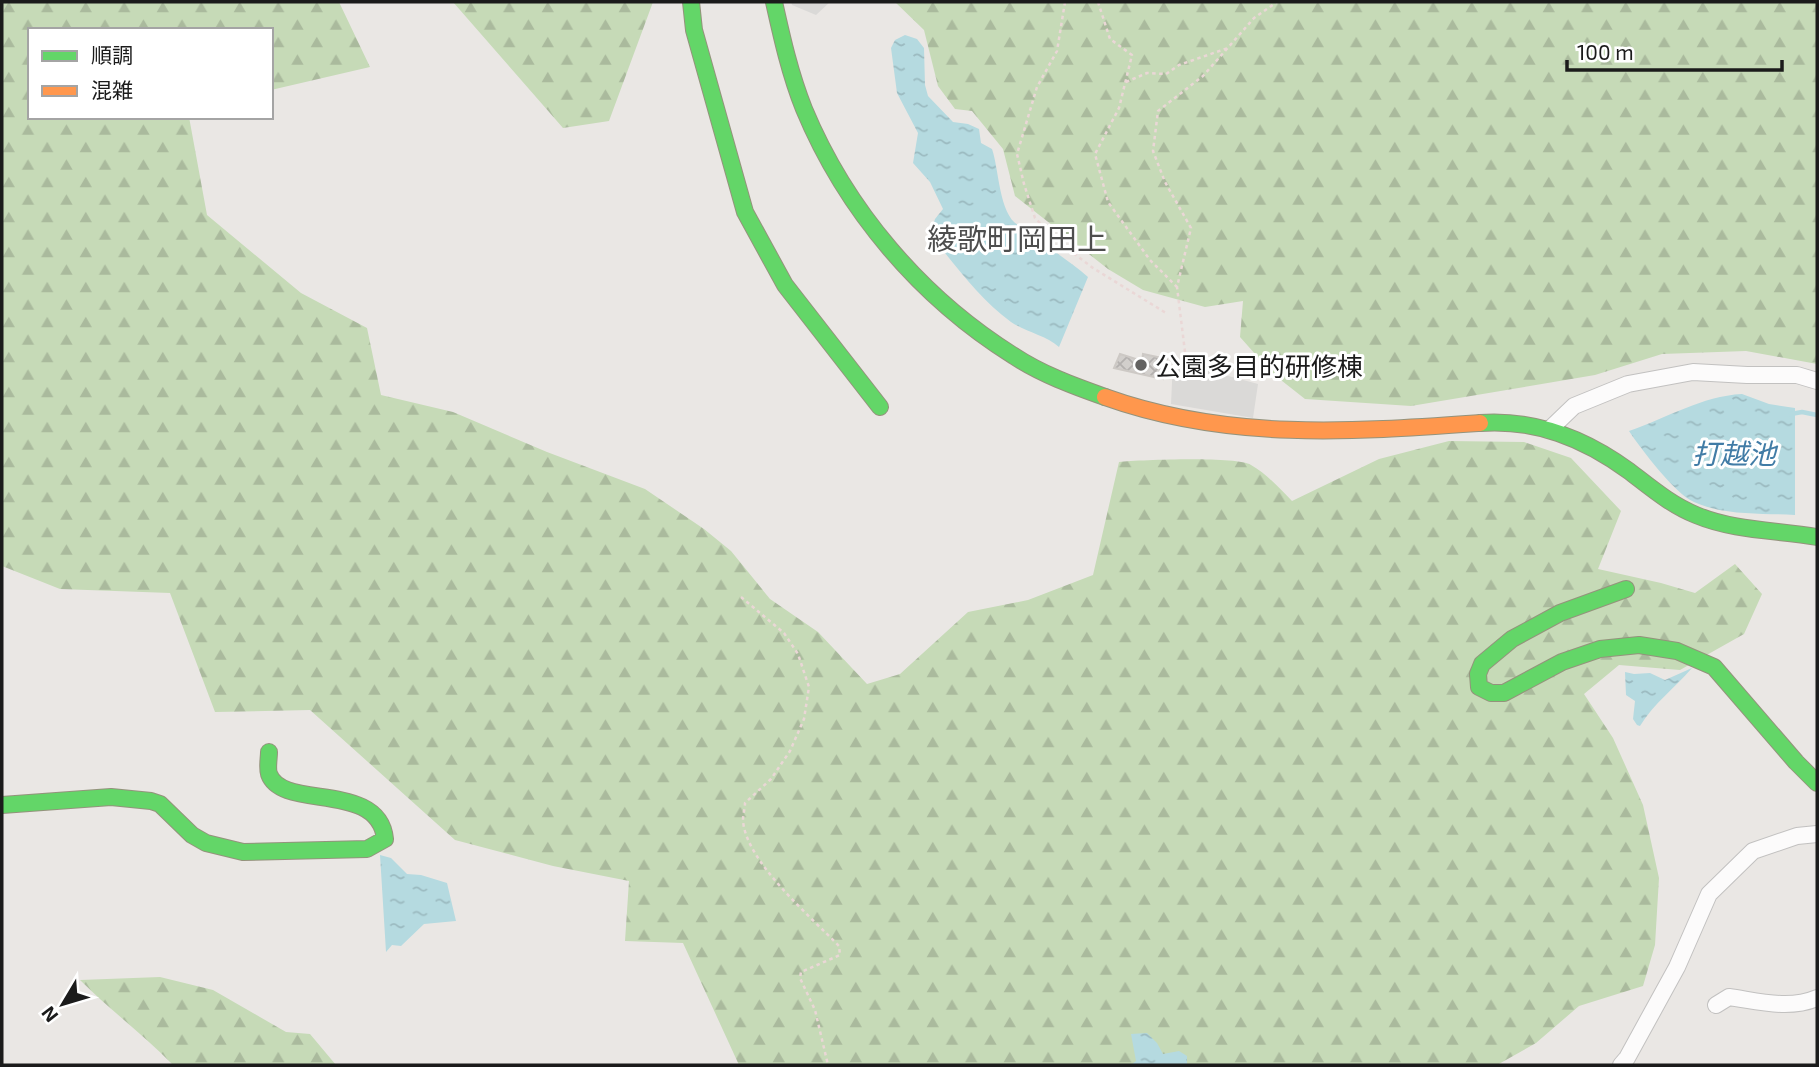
<svg xmlns="http://www.w3.org/2000/svg" width="1819" height="1067" viewBox="0 0 1819 1067" font-family="'Exo 2','Noto Sans JP',sans-serif">
	<defs>
		<pattern id="forest-firs" width="22" height="20" patternUnits="userSpaceOnUse" patternTransform="scale(1.75)"><rect width="22" height="20" fill="#c6dab7"/><path d="M5 1l3.5 6h-7zM16 11l3.5 6h-7z" fill="#aaba9d"/></pattern>
		<pattern id="water-ripples" width="26" height="14" patternUnits="userSpaceOnUse" patternTransform="scale(1.75)"><rect width="26" height="14" fill="#b5dae0"/><path d="M2 4q2-2 4 0t4 0M15 11q2-2 4 0t4 0" fill="none" stroke="#9bbac0"/></pattern>
		<pattern id="building-cross-hatch" width="8" height="8" patternUnits="userSpaceOnUse" patternTransform="scale(1.75)"><rect width="8" height="8" fill="#d2cfcc"/><path d="M0 0l8 8M0 8l8-8" fill="none" stroke="#b4b1af"/></pattern>
	</defs>
	<rect width="100%" height="100%" fill="#eae7e4"/>
	<!-- forest -->
	<path fill="url(#forest-firs)" d="M2,2h337l31,65 -99,23v-60h-241v87h159l18,98 94,78 66,35 14,67 72,17 94,40 98,37 59,40 27,22 39,48 48,33 49,52 33,-10 68,-62 60,-12 65,-25 26,-113c21,-2 118,-6 132,3 16,9 29,24 41,36l87,-42 70,-18 75,1 47,16 50,53 -23,58 63,14 34,10 40,-29 27,30 -18,40 -64,36 -61,-5 -35,29 29,44 30,67 16,73 -4,67 -12,41 -64,20 -43,37 -39,22h-758l-56,-122 -58,-2 4,-60 -76,-15 -98,-26 -145,-130 -95,2 -45,-119 -110,-4 -58,-23z
		M453,2h200l-44,119 -46,7z
		M895,2h922v362l-71,-13 -84,3 -67,21 -184,31 -106,-7 -33,-26 -32,-36 3,-36 -38,6 -62,-17 -35,-21 -93,-73 -12,-47 -31,-38 -17,-2 -17,-23 -14,-56z
		M160,977l53,13 73,42 24,2 26,31h-163c-29,-30 -63,-55 -93,-85z"/>
	<!-- parking -->
	<path fill="#dad9d7" d="M791,2h39l-14,13 -24,-10z
		M1173,361l85,23 -5,34 -82,-14z"/>
	<!-- water -->
	<path fill="url(#water-ripples)" d="M905,35l12,4 7,9 1,37 3,11 25,26 15,2 11,5 2,14 11,6c7,20 7,65 26,76 3,2 7,2 11,2 16,21 39,32 59,50l-29,70c-14,-12 -33,-15 -48,-25 -33,-24 -55,-57 -81,-87l5,-16 8,-10 -13,-27 -17,-19 5,-30 -21,-40 -6,-45 4,-8z
		M1742,394l27,10 26,4v107c-33,-2 -70,1 -101,-13 -19,-8 -53,-53 -65,-71 38,-13 73,-35 113,-37z
		M1692,668c-17,20 -38,35 -52,58l-3,-1 -4,-6 2,-18 -9,-6 -1,-23 9,2 16,-1 15,7z
		M380,855l11,3 16,16 14,1 26,8 9,38 -32,3 -23,22 -9,-1 -6,7z
		M1147,1033l10,10 6,11 16,-3 8,5v9h-56l5,-4 -5,-27z"/>
	<g fill="none" stroke-linecap="round" stroke-linejoin="round">
		<!-- stream -->
		<path stroke="#b5dae0" stroke-width="4.5" d="M1791,414l11,-2 15,3"/>
	</g>
	<!-- building -->
	<path fill="url(#building-cross-hatch)" stroke="#cdc9c5" stroke-width="2" d="M1120,354l22,7 1,-7 24,5 -4,20 -49,-11z"/>
	<g fill="none" stroke-linecap="round" stroke-linejoin="round">
		<defs>
			<path id="street" d="M1549,430l25,-24 54,-22 65,-12 54,3h50l20,6
				M1716,1005l13,-8c29,4 60,13 88,1
				M1621,1065l6,-7 50,-91 32,-73 44,-43 44,-15 20,-2"/>
			<path id="fast" d="M691,2l3,28 51,182 40,73 95,122
				M774,2c8,36 16,72 30,107 42,101 117,189 210,247 27,18 60,30 91,41
				M1480,423c56,-4 104,15 149,48 21,16 42,34 67,44 38,16 81,15 121,22
				M1626,589l-66,24 -48,26 -30,25 -4,10 1,13 12,6h13l58,-31 38,-13 39,-4 38,6 37,16 82,95 21,21
				M2,805l109,-8 40,4 9,3 32,31 14,8 37,9 124,-3 18,-10c-6,-59 -103,-28 -116,-65 -2,-6 0,-16 0,-22"/>
			<path id="slow" d="M1105,397c123,44 247,35 375,26"/>
		</defs>
		<!-- street casing -->
		<use href="#street" stroke="#c2c1c0" stroke-width="18"/>
		<!-- fast casing -->
		<use href="#fast" stroke="#94937c" stroke-width="18"/>
		<!-- slow casing -->
		<use href="#slow" stroke="#94937c" stroke-width="18"/>
		<!-- path -->
		<path stroke="#ead7d6" stroke-width="2.5" stroke-dasharray="3.5 3.5" stroke-linecap="butt" d="M1065,2l-8,49 -20,36 -20,67 7,30 11,34 25,25 33,25 73,45
			M1098,2l12,37 22,16 -13,53 -24,46 13,48 42,58 27,27
			M1126,82l21,-9 19,1 13,-9 49,-17
			M1185,352l-8,-65 14,-59 -26,-46 -12,-31 5,-40 45,-35 51,-58 23,-16
			M741,597l43,36 14,21 11,33 -5,32 -14,32 -19,28 -26,24c0,5 -2,11 -2,17 2,41 68,97 96,126l1,9 -39,17 -1,6 15,32 13,55"/>
		<!-- street -->
		<use href="#street" stroke="#fcfbfb" stroke-width="16"/>
		<!-- fast -->
		<use href="#fast" stroke="#63d668" stroke-width="16"/>
		<!-- slow -->
		<use href="#slow" stroke="#ff974d" stroke-width="16"/>
	</g>
	<!-- markers -->
	<circle fill="#636261" stroke="#fff" stroke-width="2.5" cx="1141" cy="365" r="7"/>
	<g text-anchor="middle" dominant-baseline="central" stroke-width="6" stroke-linejoin="round" paint-order="stroke">
		<!-- poi labels -->
		<g font-size="26" fill="#1b1b1b" stroke="#fff" text-anchor="start">
			<text x="1155" y="365">公園多目的研修棟</text>
		</g>
		<!-- water labels -->
		<g font-size="28" font-style="italic" fill="#417ca6" stroke="#fff">
			<text x="1734" y="453">打越池</text>
		</g>
		<!-- quarter labels -->
		<g font-size="30" fill="#4e4e4e" stroke="#fff">
			<text x="1017" y="238">綾歌町岡田上</text>
		</g>
	</g>
	<!-- border -->
	<rect width="1819" height="1067" fill="none" stroke="#1b1b1b" stroke-width="7"/>
	<!-- legend -->
	<rect x="28" y="28" width="245" height="91" fill="#ffffff" stroke="#a4a4a4" stroke-width="2"/>
	<rect x="42" y="51" width="35" height="10" fill="#63d668" stroke="#a4a4a4" stroke-width="2"/>
	<text x="91" y="63" font-size="21" fill="#1b1b1b">順調</text>
	<rect x="42" y="86" width="35" height="10" fill="#ff974d" stroke="#a4a4a4" stroke-width="2"/>
	<text x="91" y="98" font-size="21" fill="#1b1b1b">混雑</text>
	<!-- north arrow -->
	<g transform="translate(63 1004) rotate(232)" stroke="#ffffff" stroke-width="5" paint-order="stroke">
	<path d="M0-5L12 26L0 18L-12 26Z" fill="#1b1b1b"/>
	<text y="-10" font-size="19" font-weight="bold" text-anchor="middle" fill="#1b1b1b">N</text>
	</g>
	<!-- scale -->
	<path d="M1567 60v10h215v-10" fill="none" stroke="#1b1b1b" stroke-width="3.5"/>
	<text x="1577" y="60" font-size="21" fill="#1b1b1b" stroke="#ffffff" stroke-width="5" paint-order="stroke">100 m</text>
</svg>
